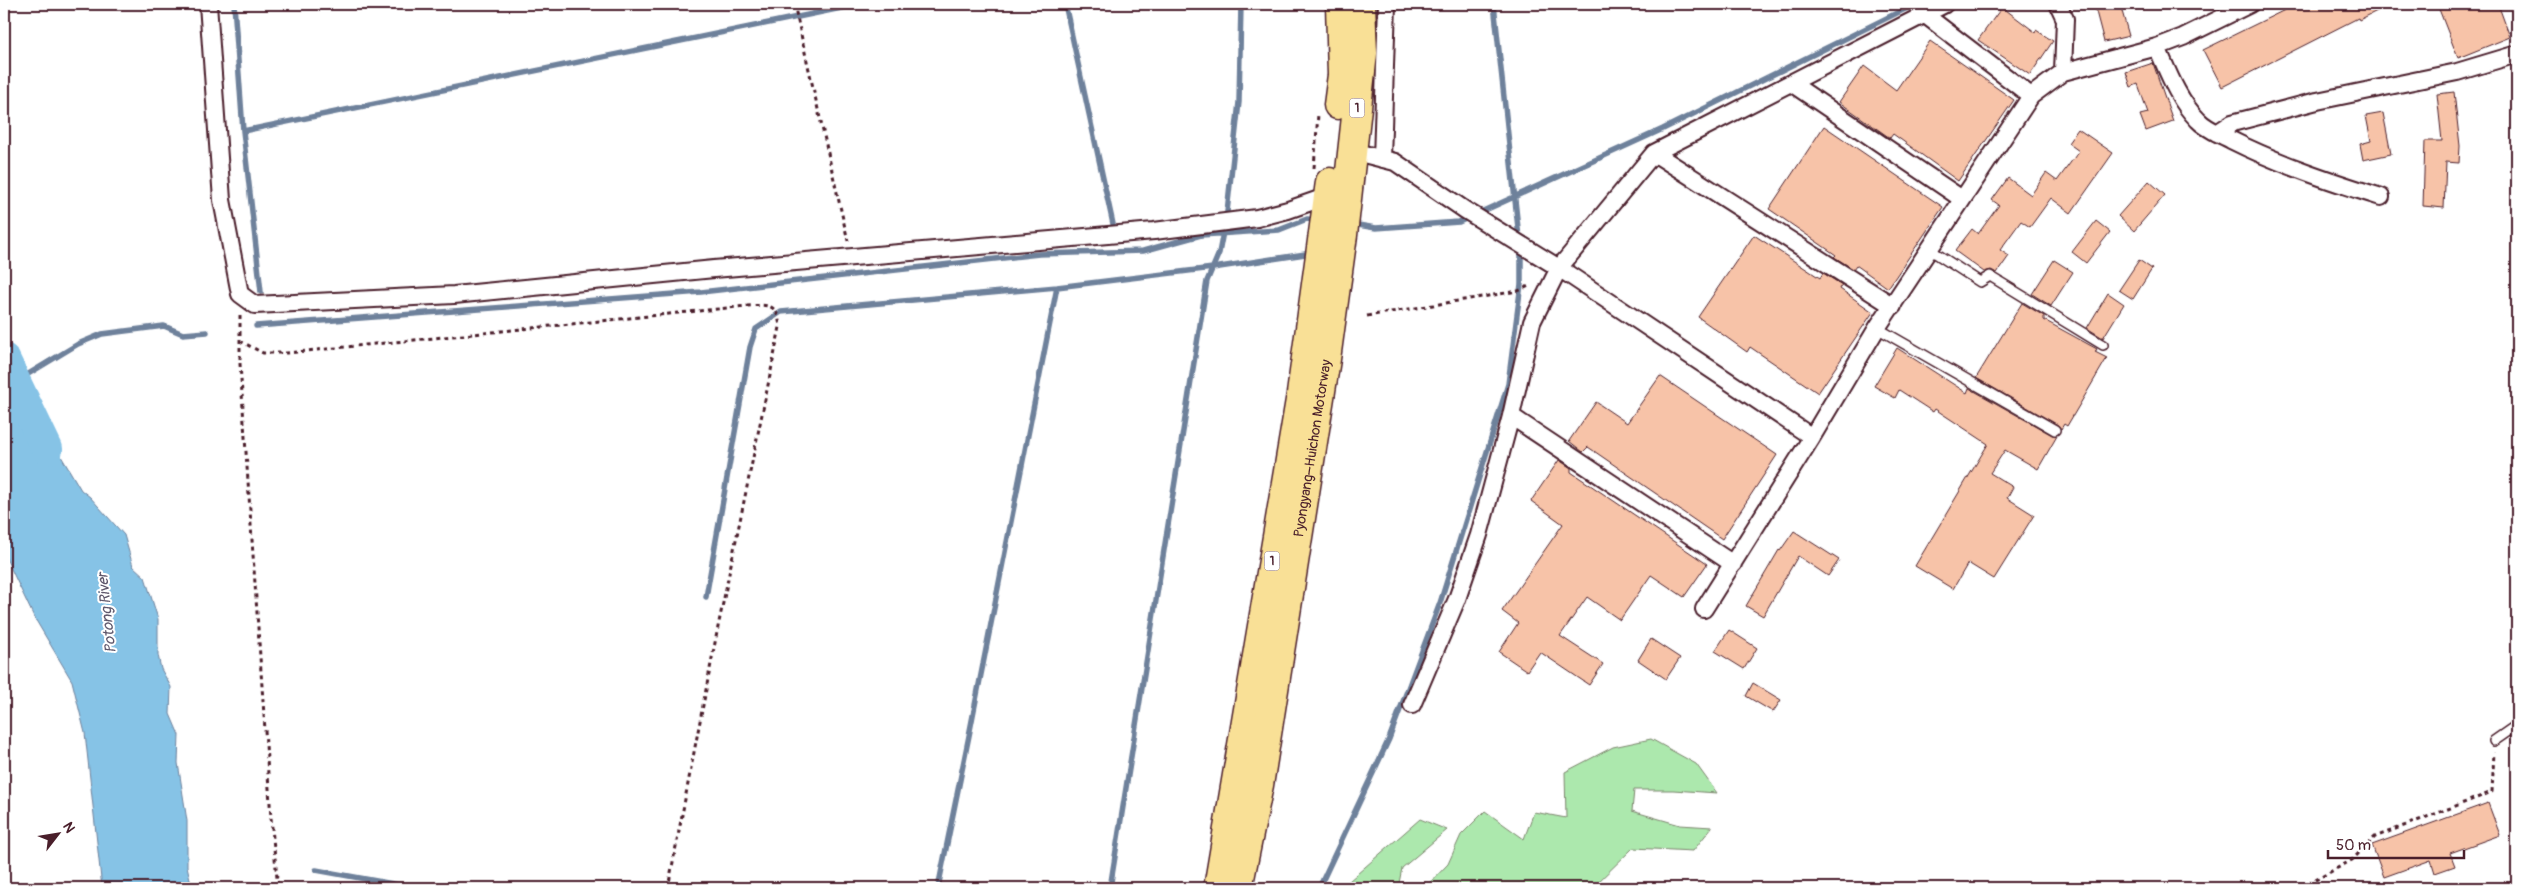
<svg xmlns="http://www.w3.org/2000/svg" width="2521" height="892" viewBox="0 0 2521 892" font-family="Pangolin,sans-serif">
	<rect width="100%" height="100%" fill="#fff"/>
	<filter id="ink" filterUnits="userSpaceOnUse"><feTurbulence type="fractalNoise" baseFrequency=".02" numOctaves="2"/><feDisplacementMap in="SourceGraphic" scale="10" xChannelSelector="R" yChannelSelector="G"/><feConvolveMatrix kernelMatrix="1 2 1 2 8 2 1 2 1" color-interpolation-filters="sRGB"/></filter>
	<g filter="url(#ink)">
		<!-- green -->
		<path fill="#ace8ad" stroke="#7b846c" d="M1651,739l45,25 21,29 -44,-3h-39l-2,21 48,14 32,2 -19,24 -60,-3 -41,40h-167l23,-24 13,-29 24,-24 39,28 10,-27 32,6 -1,-46 48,-25z
			M1420,819l27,11 -45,38 -4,20h-57z"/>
		<!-- water -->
		<path fill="#86c3e6" stroke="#6e819b" d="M4,374l54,77 23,39 9,7 34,38 9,31 12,11 13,42v36l3,14 10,18 -1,27 9,21 -1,28 9,58v45l5,22h-90l-17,-155 -13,-52 -38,-64 -30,-63z"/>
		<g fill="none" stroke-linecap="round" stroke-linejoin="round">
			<!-- stream -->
			<path stroke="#6e819b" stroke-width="5.5" d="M234,4l9,127 18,161
				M1065,4l48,220
				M243,131l618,-127
				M1226,221l13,-119 2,-98
				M1352,224l24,4 83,-6 204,-93 252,-125
				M256,326l445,-34 338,-38 104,-3 58,-16 78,-5 28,-11 11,1
				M15,382l63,-38 24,-10 62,-8 19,8 24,-2
				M706,597l44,-250 6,-18 25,-17 276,-25 156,-19 99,-15
				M316,870l99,18
				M938,888c41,-200 81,-400 119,-601
				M1110,888l97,-607 12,-28 4,-21
				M1319,888l70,-149 51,-136 68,-219 13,-100v-28l-27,-252"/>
			<!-- river -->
			<path stroke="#86c3e6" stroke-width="32" d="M4,359l43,90"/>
		</g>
		<!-- building -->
		<path fill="#f7c3a8" stroke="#4a1f2b" d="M2094,4h26l9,32 -25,6z
			M2297,4h94l-32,16 -1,-2 -136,69 -19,-37z
			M2437,4h61l12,33 -52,21z
			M2002,7l33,25 1,-2 17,11 -23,34 -52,-35z
			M1930,41l84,59 -56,81 -65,-47 -3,4 -51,-36 25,-36 32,24z
			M2153,63l20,58 -27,10 -6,-16 8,-2 -10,-29 -7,3 -5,-15z
			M2454,92l6,54 -1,17 -13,-1 -2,46 -21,-2 2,-65h17l-5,-47z
			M2383,113l8,41 -28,6 -3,-16 11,-3 -5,-25z
			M1824,126l119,81 -55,81 -32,-23 -3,4 -19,-12 2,-2 -67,-46z
			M2078,129l35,24 -42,60 -20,-15 -21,29 -9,-6 -21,29 9,6 -12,17 -6,-3 -7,2 -29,-21 17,-22 6,5 21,-29 -7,-5 16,-22 23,17 15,-22 11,8 22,-30 -11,-8z
			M2149,181l16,14 -31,36 -16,-15z
			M2096,221l14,11 -24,31 -14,-11z
			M1754,235l66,43 3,-5 19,12 -2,4 33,23 -55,81 -68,-46 -3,5 -49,-35z
			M2054,260l19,12 -22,34 -19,-12z
			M2139,260l13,9 -19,30 -14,-9z
			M2108,293l16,11 -21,34 -16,-10z
			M2022,303l22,13v4l53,29 -2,3 12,6 -40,68 -3,-2 -3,5 -3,-4 -82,-47z
			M1897,348l70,45 2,-5 83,47 5,1 -19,33 -33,-19 -15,23 23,14 -6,11 27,17 -40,64 -26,-16 -15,26 -38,-23 73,-122 -53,-35 -2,3 -34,-22 -4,8 -21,-12z
			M1660,376l117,79 -55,84 -134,-92 -5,5 -14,-11 27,-39 31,21z
			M1559,460l12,8v4l136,92 -23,33 -33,-22 -31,45 -33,-23 -27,39 43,28 -14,21 -49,-33 -13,19 -28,-19 19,-29 -16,-12 61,-87 -32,-23z
			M1794,531l45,29 -11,16 -30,-20 -35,60 -17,-10 33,-56 1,1z
			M1729,630l28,18 -13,21 -29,-18z
			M1651,639l29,19 -14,21 -28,-19z
			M1753,683l28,17 -8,12 -27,-16z
			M2488,803l12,32 -50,18 5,13 -20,7 -4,-13 -47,17 -12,-32z"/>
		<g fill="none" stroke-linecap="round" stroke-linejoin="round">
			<defs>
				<path id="service" d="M1929,249l51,33 10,-6 113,69
					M1877,328l178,102
					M2494,741l23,-16"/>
				<path id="minor" d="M208,4l14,196 18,94 15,11 199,-10 260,-26 440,-38 103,-13 31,-8 40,-14
					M1924,14l107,82
					M2157,47c11,25 21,53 41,73 8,9 22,14 33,20 48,24 99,41 150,57
					M2063,72l94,-25 26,-10 67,-33
					M1791,83l171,116
					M2217,133l15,-10 85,-22 140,-29 60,-18
					M1352,151l43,11 70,48 94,58 95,-115 291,-149
					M1654,153l239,153
					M1382,159l5,-155
					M1511,416l222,148
					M1704,609l108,-172
					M1412,705l45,-106 22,-64 32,-119 21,-94 27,-54 253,169 65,-109 154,-232 32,-24 2,-53 -7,-15"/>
				<g id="motorway">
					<path d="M1338,105l4,-30 -2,-71"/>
					<path d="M1218,888l83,-494 29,-212"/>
					<path id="s1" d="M1238,888l21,-103 67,-426 17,-124 20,-182 -2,-49"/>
				</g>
			</defs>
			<!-- service casing -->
			<use href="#service" stroke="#4a1f2b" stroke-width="12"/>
			<!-- minor casing -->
			<use href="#minor" stroke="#4a1f2b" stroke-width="20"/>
			<!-- motorway casing -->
			<use href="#motorway" stroke="#4a1f2b" stroke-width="31"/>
			<!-- path -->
			<path stroke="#4a1f2b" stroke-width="3" stroke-dasharray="4 4" stroke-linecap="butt" d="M794,4l54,237
				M1314,168l4,-54
				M240,315v49l31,454 7,70
				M1367,316l151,-25 13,-6
				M240,341l23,12h24l460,-47c21,-1 30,-4 33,21l-62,300 -50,261
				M2301,888l51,-28 23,-23 117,-45 2,-40"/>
			<!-- service -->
			<use href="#service" stroke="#fff" stroke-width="9"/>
			<!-- minor -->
			<use href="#minor" stroke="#fff" stroke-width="16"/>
			<!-- motorway -->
			<use href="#motorway" stroke="#f9e096" stroke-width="28"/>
		</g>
	</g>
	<g text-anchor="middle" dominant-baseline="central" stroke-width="4" stroke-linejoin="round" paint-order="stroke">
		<!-- shield labels -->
		<g fill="#fff" stroke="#80626b" stroke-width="1">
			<rect x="1349.5" y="98.5" width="15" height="19" rx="4"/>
			<rect x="1264.5" y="551.5" width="15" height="19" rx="4"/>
		</g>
		<g font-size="12" font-weight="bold" fill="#4a1f2b">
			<text x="1357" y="108">1</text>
			<text x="1272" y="561">1</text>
		</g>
		<!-- street labels -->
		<g font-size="14" fill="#4a1f2b" stroke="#fff">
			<text stroke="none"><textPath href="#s1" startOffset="446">Pyongyang–Huichon Motorway</textPath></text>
		</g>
		<!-- water labels -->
		<g font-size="15" font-style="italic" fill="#5f586c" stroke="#fff">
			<text transform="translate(107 613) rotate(-96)">Potong River</text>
		</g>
	</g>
	<!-- margin -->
	<rect width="2521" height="892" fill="none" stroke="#fff" stroke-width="20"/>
	<rect x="10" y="10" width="2501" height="872" fill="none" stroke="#4a1f2b" stroke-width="2" filter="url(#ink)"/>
	<!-- north arrow -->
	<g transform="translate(58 834) rotate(59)" stroke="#ffffff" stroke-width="4" paint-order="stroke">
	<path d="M0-4L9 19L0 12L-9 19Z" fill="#4a1f2b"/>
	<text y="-8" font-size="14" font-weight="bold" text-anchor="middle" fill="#4a1f2b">N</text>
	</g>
	<!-- scale -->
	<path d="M2328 850v8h136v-8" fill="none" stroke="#4a1f2b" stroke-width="2.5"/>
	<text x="2336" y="850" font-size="15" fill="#4a1f2b" stroke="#ffffff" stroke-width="4" paint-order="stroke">50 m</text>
</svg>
